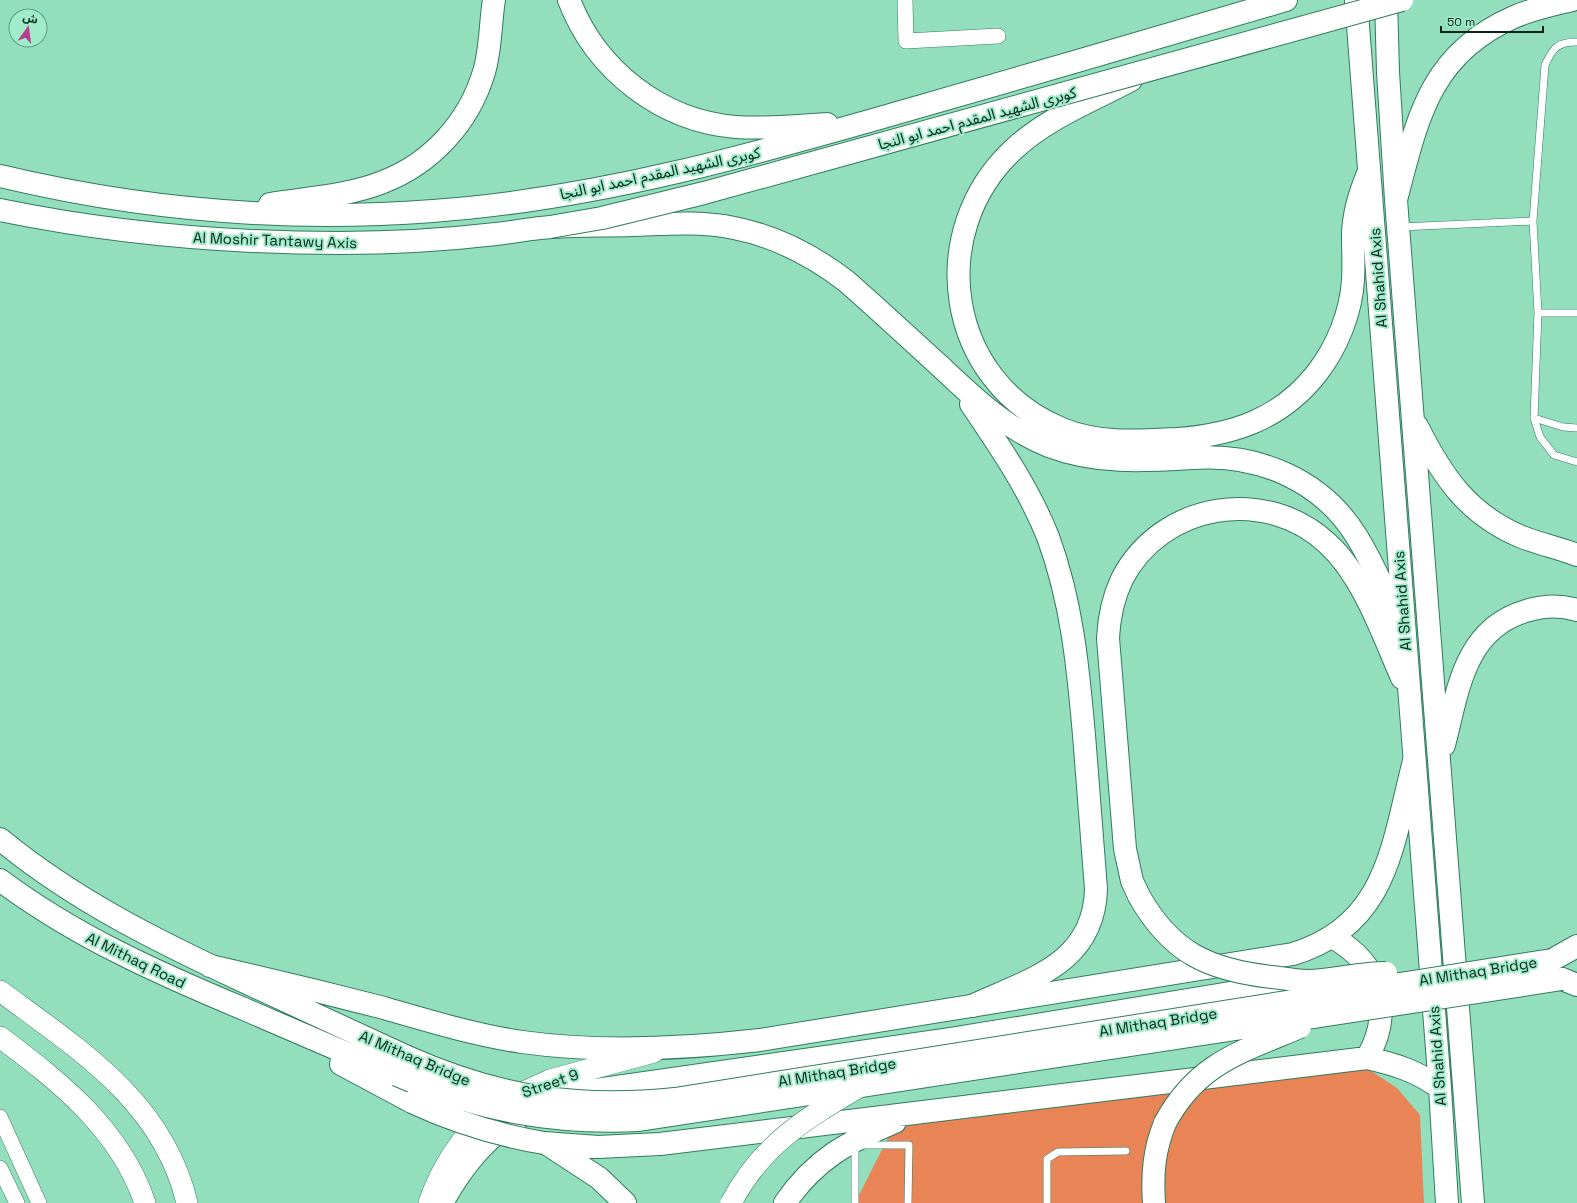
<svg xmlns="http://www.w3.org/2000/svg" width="1577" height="1203" viewBox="0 0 1577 1203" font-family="'Space Grotesk','Noto Sans Arabic',sans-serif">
	<rect width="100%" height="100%" fill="#93dfbd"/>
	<!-- green -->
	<path fill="#e98456" d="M1353,1059l44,29 23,27 4,88h-569l38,-75z"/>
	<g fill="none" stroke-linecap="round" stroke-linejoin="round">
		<defs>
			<path id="service" d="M1577,42c-20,0 -24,6 -32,23l-12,156 5,92h39
				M1400,227l133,-6
				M1538,313l-4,105 6,19 14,18 23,7
				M1534,418l29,9 14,1
				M862,1145h47l-1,58
				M855,1203v-60
				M1047,1203v-44l11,-7 68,-1"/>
			<path id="minor" d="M905,0l1,41 92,-5
				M0,1117l39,86
				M0,1168l17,35"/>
			<path id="secondary" d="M0,991c78,58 163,110 187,212
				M0,1037c60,45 120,92 145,166
				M511,1098l39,-18 104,-28
				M429,1203c12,-35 30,-63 57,-88"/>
			<path id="primary" d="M1356,0l84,1088 7,115
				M1386,0l2,72 8,128 77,1003
				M1417,426c25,50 51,89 105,111 18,7 37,11 55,18
				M1444,745c14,-54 20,-116 82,-134 16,-5 35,-6 51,-1
				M0,839c74,61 157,102 243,142 54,25 108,50 162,75
				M0,880c75,56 158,93 244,129 51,22 102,44 153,66
				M1139,896l-7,-15 -7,-32 -17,-211c1,-20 5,-40 14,-59 39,-76 144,-94 206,-35 35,32 55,91 74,134
				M1332,937c48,26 62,75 35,121
				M1552,960l25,-14
				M210,966c58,13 116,27 174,42 45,13 91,27 138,34 79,11 159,7 238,-2l533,-86c95,-29 99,-109 121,-193
				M1562,979l15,6
				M341,1064l71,38
				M544,1143l54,4 62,-3 707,-86c27,6 50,13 73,30
				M547,1144l52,34 26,25
				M442,1203c32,-58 69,-91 133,-110l376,-54 347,-57
				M785,1203c30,-44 63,-61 110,-81
				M1154,1203c-2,-29 0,-53 11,-80"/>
			<path id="trunk" d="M569,0c27,70 92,121 167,127 31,2 61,-1 91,-3
				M1131,80c-39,21 -84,38 -117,69 -90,83 -68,233 48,280 37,15 75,12 115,10 56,-4 104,-20 140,-66 20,-26 34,-60 36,-93 1,-15 0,-29 0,-44 0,-23 7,-44 16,-65
				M0,176c142,34 288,46 433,35 166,-12 326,-58 485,-104 123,-35 245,-71 368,-107
				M1396,200c21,-80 33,-146 118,-183 18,-8 38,-12 58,-17
				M270,204c37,-6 78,-8 113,-22 49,-19 86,-60 101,-110 7,-23 6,-48 10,-72
				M0,210c112,23 226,33 340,33 52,0 104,-3 156,-9 19,-2 37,-6 56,-7 27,-2 55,-1 82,-2 34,-1 66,-4 100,3 41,8 78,27 112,53 32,28 63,57 95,86 33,31 65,62 108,79 47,18 95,15 144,12 65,-5 129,22 164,79 18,29 32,64 47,95
				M971,404c29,43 58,85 77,133 24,65 30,130 36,198 4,51 8,102 12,154 -2,75 -66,90 -124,117"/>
		</defs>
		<!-- service casing -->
		<use href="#service" stroke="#307c5e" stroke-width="8"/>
		<!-- minor casing -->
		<use href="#minor" stroke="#307c5e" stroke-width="16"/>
		<!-- secondary casing -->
		<use href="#secondary" stroke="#307c5e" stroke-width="22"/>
		<!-- primary casing -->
		<use href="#primary" stroke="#307c5e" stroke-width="24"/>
		<!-- trunk casing -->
		<use href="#trunk" stroke="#307c5e" stroke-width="24"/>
		<!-- service -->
		<use href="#service" stroke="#fff" stroke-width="7"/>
		<!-- minor -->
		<use href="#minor" stroke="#fff" stroke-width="15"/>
		<!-- secondary -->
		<use href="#secondary" stroke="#fff" stroke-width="21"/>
		<!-- primary -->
		<use href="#primary" stroke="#fff" stroke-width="22"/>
		<!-- trunk -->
		<use href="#trunk" stroke="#fff" stroke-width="22"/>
		<defs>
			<path id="secondary-bridge" d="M731,1203c30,-58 74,-84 128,-116"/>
			<path id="primary-bridge" d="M1139,896c32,57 70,74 133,81 11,1 24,4 36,4 26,-1 52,-8 78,-8
				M405,1056c92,41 170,53 270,43l877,-139
				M397,1075c80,35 154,49 242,45l923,-141
				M412,1102c43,20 85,33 132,41
				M1165,1123c32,-60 76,-71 135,-96"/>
			<path id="trunk-bridge" d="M550,227l52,-9 102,-25 698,-193"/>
		</defs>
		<!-- secondary-bridge casing -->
		<use href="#secondary-bridge" stroke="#307c5e" stroke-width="22" stroke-linecap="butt"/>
		<!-- primary-bridge casing -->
		<use href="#primary-bridge" stroke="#307c5e" stroke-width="24" stroke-linecap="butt"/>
		<!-- trunk-bridge casing -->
		<use href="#trunk-bridge" stroke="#307c5e" stroke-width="24" stroke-linecap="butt"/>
		<!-- secondary-bridge -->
		<use href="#secondary-bridge" stroke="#fff" stroke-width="21"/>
		<!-- primary-bridge -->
		<use href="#primary-bridge" stroke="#fff" stroke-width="22"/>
		<!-- trunk-bridge -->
		<use href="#trunk-bridge" stroke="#fff" stroke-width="22"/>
	</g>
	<g text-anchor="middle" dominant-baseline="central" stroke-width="4" stroke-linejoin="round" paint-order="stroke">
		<!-- street labels -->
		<g font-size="15" fill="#06261a" stroke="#a0ecca">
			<text transform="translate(977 118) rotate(-15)">كوبرى الشهيد المقدم احمد ابو النجا</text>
			<text transform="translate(660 173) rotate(-12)">كوبرى الشهيد المقدم احمد ابو النجا</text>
			<text transform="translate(275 240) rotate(2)">Al Moshir Tantawy Axis</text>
			<text transform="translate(1378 278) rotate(-94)">Al Shahid Axis</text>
			<text transform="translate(1402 601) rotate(-94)">Al Shahid Axis</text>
			<text transform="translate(136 960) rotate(26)">Al Mithaq Road</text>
			<text transform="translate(1478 971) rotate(-9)">Al Mithaq Bridge</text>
			<text transform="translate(1158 1022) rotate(-9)">Al Mithaq Bridge</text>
			<text transform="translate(1437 1056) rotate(-94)">Al Shahid Axis</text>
			<text transform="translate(415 1058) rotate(23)">Al Mithaq Bridge</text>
			<text transform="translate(837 1072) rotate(-9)">Al Mithaq Bridge</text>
			<text transform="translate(550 1083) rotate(-19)">Street 9</text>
		</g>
	</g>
	<!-- north arrow -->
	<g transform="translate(28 28) rotate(14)"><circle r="19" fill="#a0ecca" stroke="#629d84"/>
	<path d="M0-3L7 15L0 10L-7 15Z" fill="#b83c8d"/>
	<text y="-6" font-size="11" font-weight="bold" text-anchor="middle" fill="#06261a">ش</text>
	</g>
	<!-- scale -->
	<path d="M1441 26v6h102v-6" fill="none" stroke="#06261a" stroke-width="2"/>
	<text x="1447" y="26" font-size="12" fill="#06261a" stroke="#a0ecca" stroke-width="3" paint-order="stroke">50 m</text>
</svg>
